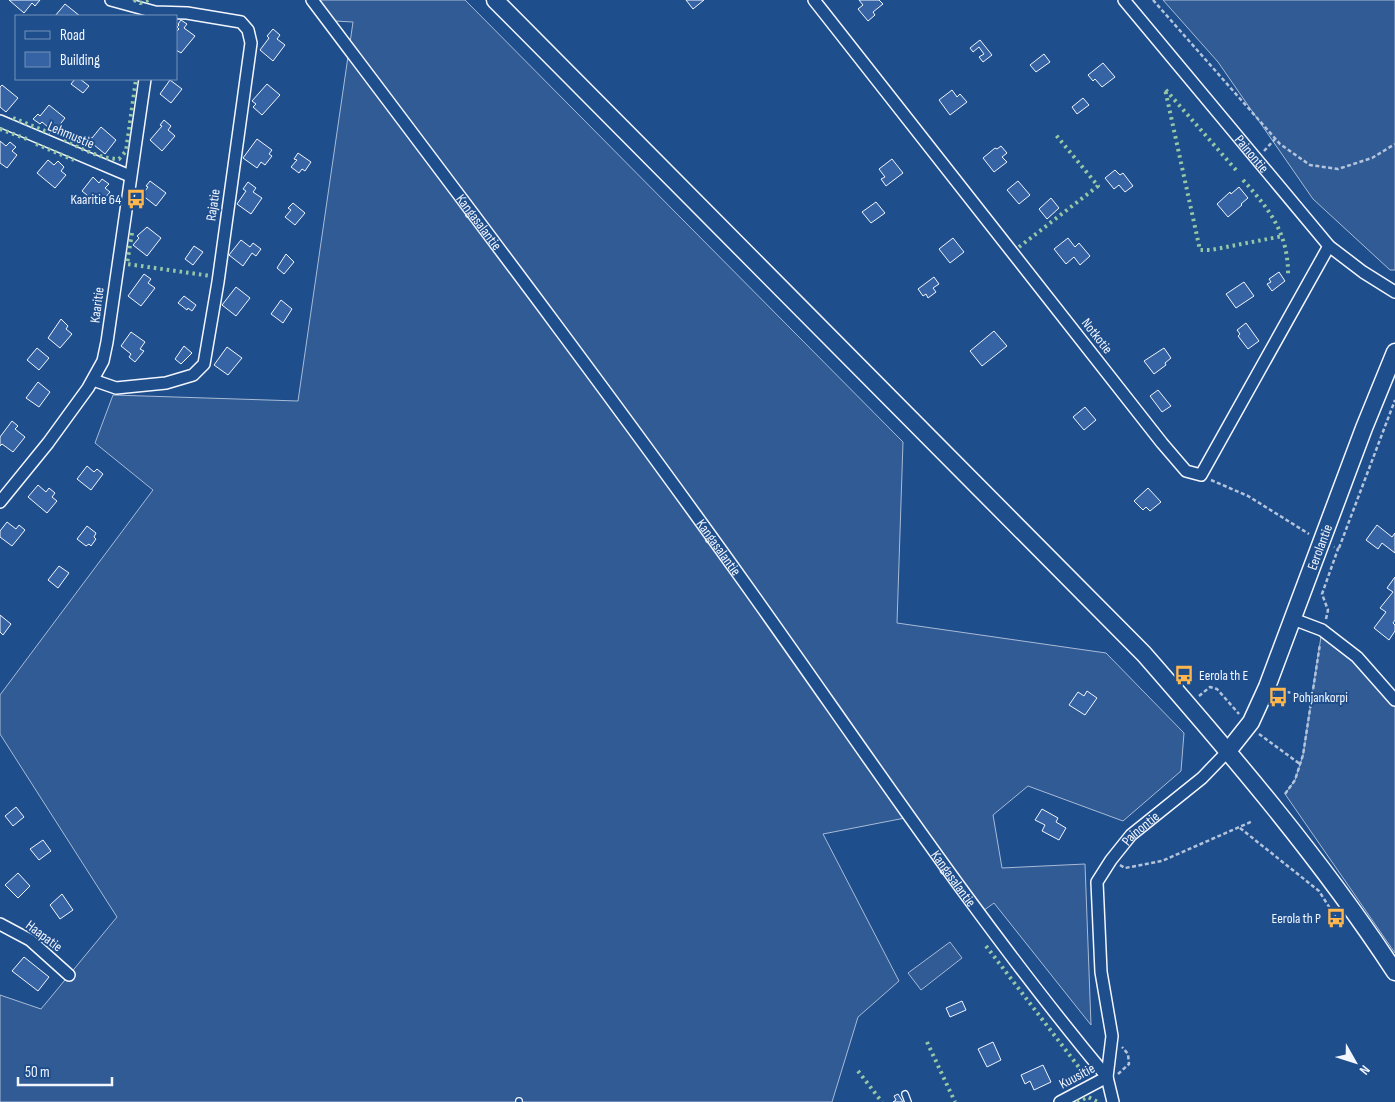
<svg xmlns="http://www.w3.org/2000/svg" width="1395" height="1102" viewBox="0 0 1395 1102" font-family="'Sofia Sans Condensed',sans-serif">
	<rect width="100%" height="100%" fill="#1f4e8c"/>
	<!-- built -->
	<path fill="#305b95" stroke="#a8bbd7" d="M320,0h145l438,442 -6,181 209,30 78,80 -3,38 -58,50 -95,-35 -35,29 9,53 83,-4 6,161 -97,-122 -11,8 -73,-94 -87,17 76,147 -41,36 -26,85h-832v-107l41,14 76,-92 -117,-183v-39l153,-205 -58,-47 18,-48 185,6 55,-379 -18,-1z
		M1163,0h232v270h-5l-77,-71 -95,-137z
		M1322,630l73,70v253l-110,-159 10,-14 8,-25z
		M950,942l12,16 -41,32 -13,-17z"/>
	<!-- building -->
	<path fill="#3563a3" stroke="#f2f6ff" d="M9,0h31l-5,6 -3,-3 -8,10z
		M686,0h18l-11,9z
		M859,0h20l4,4 -10,8 2,3 -7,6 -10,-12 5,-4z
		M65,4l15,12h-25z
		M181,20l6,4 -3,4 11,8 -14,17 -5,-3v-18l3,-3 -2,-2 2,-2 -1,-1z
		M273,29l7,6 -3,4 8,6 -12,16 -13,-11 9,-12 -2,-2z
		M980,40l12,15 -9,7 -4,-5 5,-3 -5,-7 -6,5 -3,-4z
		M1044,54l6,8 -14,10 -6,-7z
		M1103,63l12,14 -13,10 -7,-8 -2,2 -5,-6z
		M75,79h5l9,7 -6,7 -12,-9z
		M170,80l12,9 -11,14 -11,-9z
		M267,84l13,11 -18,20 -9,-8 3,-3 -4,-3z
		M2,85l16,13 -12,14 -6,-5v-20z
		M952,90l5,7 3,-3 7,8 -17,13 -11,-15z
		M1083,98l6,7 -12,9 -5,-7z
		M49,105l16,13 -11,14 -12,-10 -2,2 -7,-5 5,-5 2,2z
		M164,120l7,6 -3,4 7,6 -13,15 -12,-11 12,-14 -2,-1z
		M101,127l15,13 -11,14 -12,-10 -2,2 -6,-5 4,-5 3,2z
		M257,139l15,11 -3,4 3,2 -7,9 -4,-3 -4,6 -14,-10z
		M0,141l6,5 4,-4 6,5 -4,4 5,4 -10,13 -7,-5z
		M1001,146l6,7 -5,4 5,5 -13,10 -11,-14 12,-10 2,1z
		M298,153l13,9 -6,9 -3,-2 -3,4 -8,-6 6,-7 -3,-1z
		M892,159l11,14 -17,13 -5,-7 4,-2 -6,-8z
		M48,160l6,5 4,-4 6,6 -3,4 5,4 -11,13 -18,-15z
		M1115,170l5,5 3,-2 10,13 -8,6 -6,-7 -5,4 -9,-11z
		M93,177l6,6 3,-4 7,5 -4,4 5,4 -11,13 -17,-14z
		M150,181l16,12 -10,13 -14,-11 6,-8 -2,-1z
		M1018,181l12,14 -11,9 -12,-14z
		M248,182l8,6 -3,4 9,6 -11,16 -14,-10 9,-13 -3,-2z
		M1239,187l9,11 -7,6 1,1 -14,12 -11,-13 13,-12 1,2z
		M1051,198l8,10 -12,11 -8,-10z
		M876,202l9,11 -14,10 -9,-11z
		M293,203l12,10 -10,12 -10,-8 6,-7 -3,-2z
		M147,227l14,11 -14,18 -14,-11 6,-7 -2,-2z
		M953,238l11,14 -14,11 -11,-14z
		M1068,238l7,9 4,-4 11,13 -10,9 -6,-8 -8,7 -12,-15z
		M241,240l9,7 3,-4 8,6 -5,7 -4,-3 -9,13 -14,-11z
		M194,246l9,6 -10,13 -8,-6z
		M286,254l8,8 -10,12 -7,-6z
		M1279,272l6,9 -13,10 -5,-7 4,-2 -2,-3z
		M144,274l7,5 -3,4 7,5 -14,18 -13,-10z
		M934,277l5,7 -6,4 3,4 -8,6 -2,-4 -3,2 -5,-7z
		M1244,282l10,14 -18,12 -10,-14z
		M236,287l14,11 -14,18 -14,-11z
		M184,296l12,9 -4,6 -4,-3 -1,2 -9,-7z
		M281,300l11,9 -9,14 -12,-9z
		M61,319l7,7 -2,3 6,5 -12,14 -12,-10z
		M1246,323l13,18 -11,8 -10,-13 2,-2 -3,-4z
		M994,331l13,15 -25,20 -12,-15z
		M131,332l14,10 -5,7 4,2 -9,11 -6,-5 2,-3 -10,-8z
		M184,346l8,7 -11,11 -6,-5z
		M227,347l15,11 -14,17 -14,-10z
		M37,348l12,10 -10,12 -12,-10z
		M1164,348l7,10 -6,5 1,2 -12,9 -10,-13z
		M38,382l12,10 -11,15 -13,-9z
		M1158,390l13,16 -9,6 -12,-16z
		M1085,407l11,13 -12,10 -11,-13z
		M12,421l6,5 -3,3 10,8 -12,15 -11,-8 -2,2v-9z
		M87,466l7,6 3,-3 6,5 -12,16 -14,-11z
		M38,485l8,7 3,-4 6,5 -3,4 5,4 -10,12 -19,-16z
		M1148,488l13,14 -11,9 -4,-4 -3,3 -9,-9z
		M7,522l9,7 3,-4 6,5 -13,16 -12,-9v-6z
		M1377,525l15,12 3,-4v20l-13,-10 -4,6 -12,-9z
		M87,526l9,7 -2,4 2,2 -5,7 -2,-2 -3,2 -9,-7z
		M59,566l10,7 -11,15 -10,-8z
		M1395,577v43l-2,3 2,2v6l-6,9 -15,-12 12,-16 -6,-4 13,-16 -6,-4z
		M0,615l11,9 -8,11 -3,-3z
		M1087,691l10,7 -12,17 -16,-10 9,-13 6,4z
		M16,807l8,10 -11,9 -8,-10z
		M1042,809l16,9 -2,4 10,6 -7,12 -17,-9 3,-6 -10,-5z
		M43,840l8,11 -12,9 -9,-11z
		M18,873l12,13 -12,12 -13,-13z
		M62,894l11,16 -13,9 -10,-14z
		M24,957l25,20 -11,14 -26,-20z
		M962,1001l4,9 -16,7 -4,-9z
		M993,1042l8,18 -14,7 -9,-18z
		M1043,1065l8,17 -17,8 -4,-9 -5,3 -4,-9z
		M898,1094l5,8h-10l3,-2 -2,-4z"/>
	<g fill="none" stroke-linecap="round" stroke-linejoin="round">
		<defs>
			<path id="lane" d="M905,1094l3,8
				M519,1101v1"/>
			<g id="street">
				<path id="s1" d="M312,0c147,195 295,390 437,589 117,164 229,333 358,488l6,25"/>
				<path d="M814,0l348,443 24,28 15,4 128,-229"/>
				<path id="s2" d="M1124,0l205,246 34,26 32,20"/>
				<path d="M0,121l130,55"/>
				<path d="M93,380l23,8 50,-5 27,-8 11,-11 14,-82 33,-239 -3,-13 -7,-8 -54,-9 -32,-1 -44,-12"/>
				<path d="M0,502l48,-59 40,-55 15,-27 4,-19 38,-263"/>
				<path d="M1293,619l29,11 35,27 38,43"/>
				<path d="M0,924l30,16 39,35"/>
				<path id="s3" d="M1060,1102l47,-25 5,-41 -11,-64 -4,-90 14,-22 20,-25 71,-57 26,-27"/>
			</g>
			<g id="secondary">
				<path d="M495,0l649,654c89,102 177,205 251,318"/>
				<path id="s4" d="M1228,751l23,-29 16,-35 97,-259 31,-76"/>
			</g>
		</defs>
		<!-- lane casing -->
		<use href="#lane" stroke="#f2f6ff" stroke-width="8"/>
		<!-- street casing -->
		<use href="#street" stroke="#f2f6ff" stroke-width="14"/>
		<!-- secondary casing -->
		<use href="#secondary" stroke="#f2f6ff" stroke-width="19"/>
		<!-- path -->
		<path stroke="#b3c4dc" stroke-width="2.5" stroke-dasharray="4 2.5" stroke-linecap="butt" d="M1153,0l127,144 30,21 28,4 34,-11 23,-14
			M1264,151l11,-12
			M1211,480l37,16 61,38
			M1339,548l56,-148
			M1326,619l2,-9 -6,-16 16,-45 -4,-2
			M1280,691l32,5
			M1199,696l11,-9 7,2 22,25
			M1259,734l41,30
			M1285,794l10,-14 8,-25 17,-111
			M1240,828l79,63 17,27
			M1120,865l5,3 37,-7 91,-40
			M1118,1074l11,-10 -1,-10 -6,-7"/>
		<!-- lane -->
		<use href="#lane" stroke="#1f4e8c" stroke-width="5.5"/>
		<!-- street -->
		<use href="#street" stroke="#1f4e8c" stroke-width="11"/>
		<!-- secondary -->
		<use href="#secondary" stroke="#1f4e8c" stroke-width="16"/>
		<!-- hedge -->
		<path stroke="#97c8a6" stroke-width="4" stroke-dasharray="2.5 4" stroke-linecap="butt" d="M134,0l6,3 9,-3
			M13,118l37,15
			M0,129l27,10
			M62,134l1,5c17,9 37,20 56,20l7,-8 10,-72
			M36,144l38,16
			M1236,170l-71,-81 35,161h11l72,-14
			M1243,180c27,30 46,54 45,97
			M132,233l-5,31 84,12
			M1019,247l79,-61 -42,-51
			M986,946l95,124 -3,7
			M927,1042l28,60
			M858,1071l24,31
			M1077,1102l11,-5 10,5"/>
	</g>
	<!-- icons -->
	<defs>
		<symbol id="bus-bare" viewBox="-9 -9 18 18"><path d="M-5-6H5V4H4V6H2V4H-2V6H-4V4H-5ZM-3.5-4V0h7V-4ZM-3.5 1.2v1.5H-2V1.2ZM2 1.2v1.5H3.5V1.2Z" fill="#ffb74d" stroke="#1f4e8c" stroke-width="2.5" paint-order="stroke"/></symbol>
	</defs>
	<g fill-rule="evenodd">
		<use href="#bus-bare" x="122" y="185" width="28" height="28"/>
		<use href="#bus-bare" x="1170" y="661" width="28" height="28"/>
		<use href="#bus-bare" x="1264" y="683" width="28" height="28"/>
		<use href="#bus-bare" x="1322" y="904" width="28" height="28"/>
	</g>
	<g text-anchor="middle" dominant-baseline="central" stroke-width="4" stroke-linejoin="round" paint-order="stroke">
		<!-- street labels -->
		<g font-size="14" fill="#f2f6ff" stroke="#1f4e8c">
			<text transform="translate(71 135) rotate(23)">Lehmustie</text>
			<text stroke="none"><textPath href="#s2" startOffset="200">Painontie</textPath></text>
			<text transform="translate(213 205) rotate(-82)">Rajatie</text>
			<text stroke="none"><textPath href="#s1" startOffset="278">Kangasalantie</textPath></text>
			<text transform="translate(97 305) rotate(-83)">Kaaritie</text>
			<text transform="translate(1097 336) rotate(52)">Notkotie</text>
			<text stroke="none"><textPath href="#s4" startOffset="225">Eerolantie</textPath></text>
			<text stroke="none"><textPath href="#s1" startOffset="682">Kangasalantie</textPath></text>
			<text stroke="none"><textPath href="#s3" startOffset="319">Painontie</textPath></text>
			<text stroke="none"><textPath href="#s1" startOffset="1088">Kangasalantie</textPath></text>
			<text transform="translate(44 936) rotate(37)">Haapatie</text>
			<text transform="translate(1077 1076) rotate(-28)">Kuusitie</text>
		</g>
		<!-- poi labels -->
		<g font-size="14" fill="#f2f6ff" stroke="#1f4e8c" text-anchor="end">
			<text x="121" y="199">Kaaritie 64</text>
			<text x="1199" y="675" text-anchor="start">Eerola th E</text>
			<text x="1293" y="697" text-anchor="start">Pohjankorpi</text>
			<text x="1321" y="918">Eerola th P</text>
		</g>
	</g>
	<!-- legend -->
	<rect x="15" y="15" width="162" height="65" fill="#1f4e8c" stroke="#7391ba"/>
	<rect x="25" y="31" width="25" height="8" fill="#1f4e8c" stroke="#7391ba"/>
	<text x="60" y="40" font-size="15" fill="#f2f6ff">Road</text>
	<rect x="25" y="52" width="25" height="15" fill="#3563a3" stroke="#7391ba"/>
	<text x="60" y="65" font-size="15" fill="#f2f6ff">Building</text>
	<!-- north arrow -->
	<g transform="translate(1355 1062) rotate(129)" stroke="#1f4e8c" stroke-width="4" paint-order="stroke">
	<path d="M0-4L9 19L0 12L-9 19Z" fill="#f2f6ff"/>
	<text y="-8" font-size="14" font-weight="bold" text-anchor="middle" fill="#f2f6ff">N</text>
	</g>
	<!-- scale -->
	<path d="M18 1077v8h94v-8" fill="none" stroke="#f2f6ff" stroke-width="2.5"/>
	<text x="25" y="1077" font-size="15" fill="#f2f6ff" stroke="#1f4e8c" stroke-width="4" paint-order="stroke">50 m</text>
</svg>
